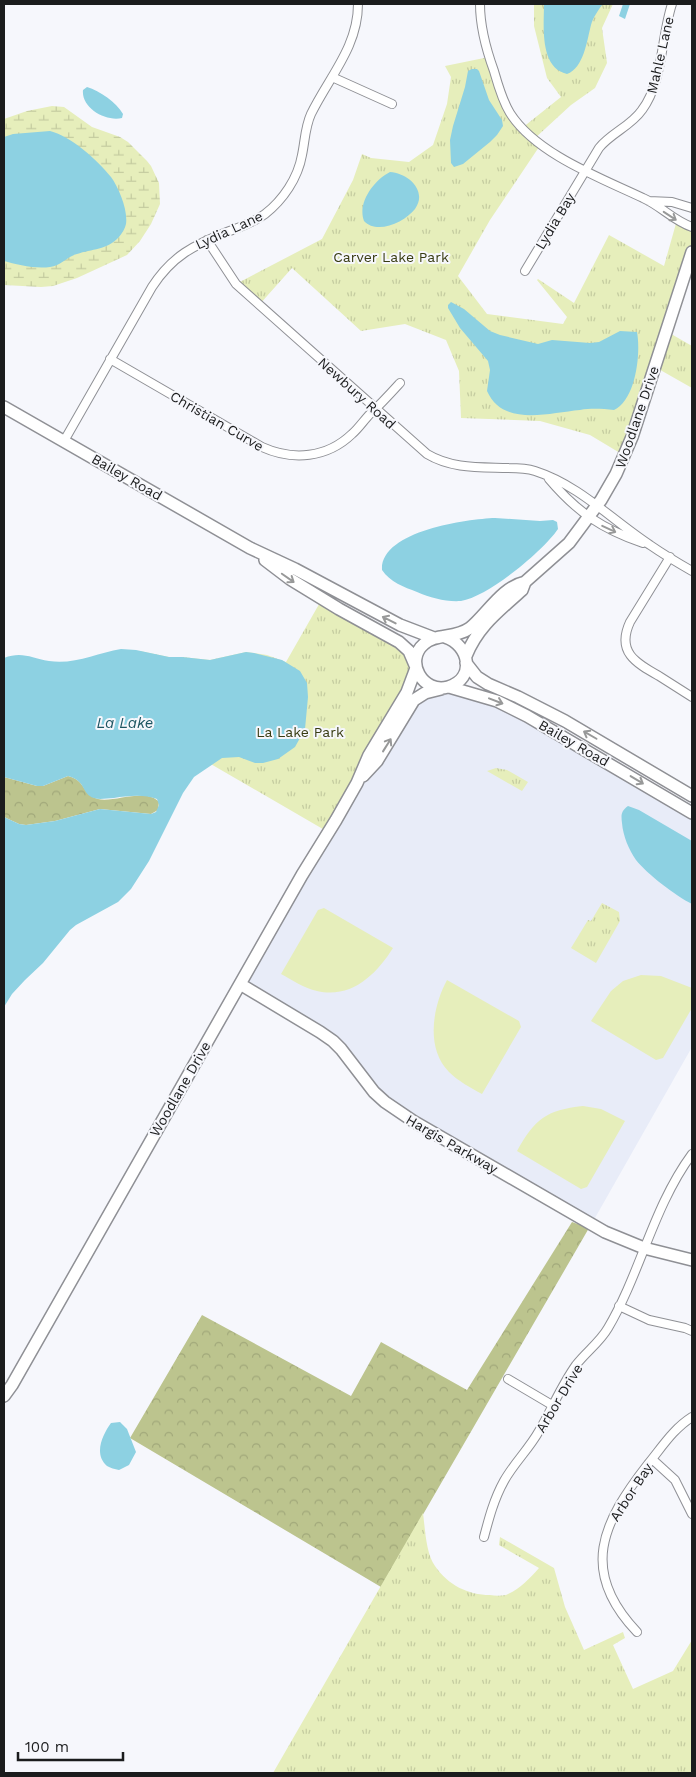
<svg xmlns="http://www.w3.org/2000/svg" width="696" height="1777" viewBox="0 0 696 1777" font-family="'Work Sans',sans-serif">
	<defs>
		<pattern id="forest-crowns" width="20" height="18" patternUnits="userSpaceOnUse" patternTransform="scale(1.25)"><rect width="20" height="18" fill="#bcc48e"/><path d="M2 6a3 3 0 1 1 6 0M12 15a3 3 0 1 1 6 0" fill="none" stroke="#a1a87a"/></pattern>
		<pattern id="wetland-marsh" width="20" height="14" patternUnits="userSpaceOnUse" patternTransform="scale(1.25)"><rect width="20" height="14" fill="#e6eebb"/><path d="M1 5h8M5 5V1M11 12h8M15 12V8" fill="none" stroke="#c5cca0"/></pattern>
		<pattern id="park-tufts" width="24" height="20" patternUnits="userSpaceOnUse" patternTransform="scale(1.25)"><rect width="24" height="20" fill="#e6eebb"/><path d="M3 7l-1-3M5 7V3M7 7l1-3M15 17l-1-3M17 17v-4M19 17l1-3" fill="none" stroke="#c5cca0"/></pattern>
	</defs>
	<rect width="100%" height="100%" fill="#f6f7fc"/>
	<!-- built -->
	<path fill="#e8ecf8" d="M432,691l50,5 210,117v234l-101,178 -194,-114 -56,-62 -101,-65 62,-109 109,-170z"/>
	<!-- forest -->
	<path fill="url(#forest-crowns)" d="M68,776c19,5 13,18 30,23 16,4 48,-12 61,3l-1,8 -7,4 -51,-5 -45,12 -29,4 -7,-1 -15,-7v-40l33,9h6z
		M572,1222l17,6 -208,359 -251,-149 72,-123 149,81 30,-54 86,48z"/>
	<!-- wetland -->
	<path fill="url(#wetland-marsh)" d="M52,106l12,1 28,20 28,10 8,5 19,19 4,5 8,17 1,21 -9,20 -11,17 -13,14 -50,23 -24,8 -12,1 -37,-2v-166l23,-8z"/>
	<!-- park -->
	<path fill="url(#park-tufts)" d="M534,4h79l-11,24 5,35 -12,25 -24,17 -37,34 7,5 -51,76 -32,56 29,38 76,10 4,-7 -30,-37 1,-1 36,24 35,-68 55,31 13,-46 15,7v25l-26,79 26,15v42l-37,-21 -30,89 -35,-21 -50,-14 -79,-3 -2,-47 -13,-31 -41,-16 -44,7 -69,-63 -33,37 -23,-21 86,-45 31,-59 9,-26 9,4 38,4 24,-17 14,-41 4,-27 -6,-11 44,-9 12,37 21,34 39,-31 -14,-19 -13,-52z
		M322,599l72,39 21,27 -87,167 -219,-127 31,-54 29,6h13l28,3 36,-8 8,1 13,2 19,7z
		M496,768l11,2 21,12 -6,9 -35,-20z
		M602,903l17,9 1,9 -24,42 -25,-15 17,-28 3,1z
		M423,1513c2,15 3,41 12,53 13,19 33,29 55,29 5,1 11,1 16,0 14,-6 23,-16 33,-27l-40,-23 1,-8 54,31 11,39 19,43 39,-18 2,6 -12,7 20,44 40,-18 19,-31v133h-419z"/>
	<!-- pitch -->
	<path fill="#e6eebb" d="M324,908l69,40c-17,27 -42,51 -76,43 -13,-3 -25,-11 -36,-17l37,-64z
		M641,975l20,1 31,12v20l-29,50 -7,2 -65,-39 20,-30 12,-10z
		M447,980l72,41 2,6 -39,67c-11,-6 -24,-13 -33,-22 -24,-24 -16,-66 -2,-92z
		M583,1106l18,3 24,12 -38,66 -6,2 -64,-38c18,-32 29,-41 66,-45z"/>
	<!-- water -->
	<path fill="#8dd1e2" d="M544,4h59c-5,6 -10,14 -12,21 -4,15 -7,43 -24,49 -28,-6 -23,-49 -23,-70z
		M623,4h7l-5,15 -6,-3z
		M472,69h5l2,2 10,29 13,20 1,6 -6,9 -7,7 -27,22 -9,3 -3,-4 -1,-23 3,-14 12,-39 3,-16z
		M87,87c13,4 29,15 36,27l-1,4c-16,4 -41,-10 -39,-28z
		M50,131c21,5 47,29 61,46 8,11 17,33 15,47 -1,5 -4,9 -7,13 -12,13 -27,12 -42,17 -8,2 -13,8 -20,11 -14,6 -39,0 -53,-4v-124l9,-3z
		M390,172c18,1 38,19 25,37 -10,13 -38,26 -51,12 -7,-18 10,-41 26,-49z
		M451,302l13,7 26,22 10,4 38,9 14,-4 38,3 9,-1 21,-11 17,1c4,21 -1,68 -23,78 -11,-1 -22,-2 -34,0 -32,3 -77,17 -93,-19l3,-21 -2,-9 -28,-33 -12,-20v-3z
		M495,518l45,3 13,-1 4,2 1,7c-15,22 -70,68 -97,72 -15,1 -30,-3 -44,-9 -13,-5 -27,-10 -35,-22 -2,-39 85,-51 113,-52z
		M121,649l15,1 33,7h13l28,3 36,-8 8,1 28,7 18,11 7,12 1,14 -3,32 -10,18 -17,12 -15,4h-8l-16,-6 -17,1 -28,19 -11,16 -34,68 -18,28 -13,13 -42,23 -6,5 -27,33 -18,17 -13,14 -8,13v-190l15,7 7,1 29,-4 45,-12 51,5 5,-2 3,-7 -2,-6c-14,-5 -29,-3 -43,-1 -7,0 -14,2 -20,0 -13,-4 -7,-17 -26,-22l-25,10h-6l-33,-9v-119c18,-7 27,0 45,3 25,4 48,-8 72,-12z
		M628,806l11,4 53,31v63c-16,-8 -45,-30 -56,-44 -7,-10 -13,-24 -14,-37 -1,-8 -1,-12 6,-17z
		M120,1422l7,7 9,23 -7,13 -10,5c-4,-1 -9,-2 -12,-4 -14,-12 -4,-32 4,-43z"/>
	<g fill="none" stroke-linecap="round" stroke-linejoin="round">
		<defs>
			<path id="street" d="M480,4c0,23 6,45 14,67 4,14 8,29 16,42 26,41 91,65 133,85 18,8 31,23 49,29
				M332,77l60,27
				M649,201l23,1 20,6
				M207,240l29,44 191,170c25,15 53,13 81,14 9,0 18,0 27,3 44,14 77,49 115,74 13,9 28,18 42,26
				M525,271l74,-123c12,-15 32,-22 43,-38 21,-28 19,-73 30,-106
				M110,359l152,88c31,14 65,11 90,-13 7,-6 12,-14 18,-20 11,-10 20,-20 30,-31
				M64,441l88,-154c20,-31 42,-42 75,-55 13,-5 26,-9 38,-18 18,-14 33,-36 37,-59 3,-14 3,-28 9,-41 18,-37 47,-67 47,-110
				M549,479c28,33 53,50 94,64
				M670,557l-40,65c-14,30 6,41 29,54 11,7 22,14 33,21
				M619,1306l30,14 36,8 7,3
				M508,1379l44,26
				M652,1459l23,21 17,34
				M484,1537c5,-19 10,-38 20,-56 10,-18 25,-32 35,-50 13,-22 22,-45 37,-66 10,-13 24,-23 32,-37 33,-56 45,-121 84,-174
				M637,1632c-58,-61 -35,-109 11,-168 14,-17 25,-35 44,-47"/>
			<path id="secondary" d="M4,407l246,141 45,21 105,56 34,13
				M265,560l25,19 49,30 60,33 10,9 6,14
				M445,637c25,8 31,42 3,50 -25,7 -44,-26 -24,-43 12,-11 31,-5 46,-16 17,-14 32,-41 55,-46l44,-39 32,-43 15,-26 16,-37 60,-185
				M466,656c12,-30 33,-45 56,-66l3,-8
				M466,663l11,14 11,7 30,13 47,24 127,75
				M449,687l48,14 30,15 165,97
				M363,776l14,-15 37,-61 11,-7 16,-4
				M240,984l80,48 13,9 8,8 33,43 11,10 28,19 192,111 39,16 48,12
				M4,1396l8,-11 290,-510 34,-55 21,-37 12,-28 38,-63 9,-24"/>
		</defs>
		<!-- street casing -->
		<use href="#street" stroke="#8f9095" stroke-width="10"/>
		<!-- secondary casing -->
		<use href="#secondary" stroke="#8f9095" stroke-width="14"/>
		<!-- street -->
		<use href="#street" stroke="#fff" stroke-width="8"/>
		<!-- secondary -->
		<use href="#secondary" stroke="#fff" stroke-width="11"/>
	</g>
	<!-- one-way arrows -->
	<defs><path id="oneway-shaft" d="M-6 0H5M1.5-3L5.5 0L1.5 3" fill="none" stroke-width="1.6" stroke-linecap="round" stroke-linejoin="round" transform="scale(1.25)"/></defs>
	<g stroke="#989999">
		<use href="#oneway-shaft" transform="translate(670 216) rotate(33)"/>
		<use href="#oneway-shaft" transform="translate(609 529) rotate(25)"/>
		<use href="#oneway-shaft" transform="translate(288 578) rotate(35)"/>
		<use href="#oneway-shaft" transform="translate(389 620) rotate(-153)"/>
		<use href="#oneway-shaft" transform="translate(496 701) rotate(21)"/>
		<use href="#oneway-shaft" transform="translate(590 735) rotate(-150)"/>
		<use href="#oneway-shaft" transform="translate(387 745) rotate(-58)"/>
		<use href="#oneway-shaft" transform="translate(637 780) rotate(31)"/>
	</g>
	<g text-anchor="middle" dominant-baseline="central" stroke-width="4" stroke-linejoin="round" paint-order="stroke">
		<!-- street labels -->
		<g font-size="14" fill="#1b1c1d" stroke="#f6f7fc">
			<text transform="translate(660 55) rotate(-77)">Mahle Lane</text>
			<text transform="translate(555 221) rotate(-59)">Lydia Bay</text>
			<text transform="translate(229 230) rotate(-25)">Lydia Lane</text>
			<text transform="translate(357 393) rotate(42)">Newbury Road</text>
			<text transform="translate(637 417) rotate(-71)">Woodlane Drive</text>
			<text transform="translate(217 421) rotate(30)">Christian Curve</text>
			<text transform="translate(127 477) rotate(30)">Bailey Road</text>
			<text transform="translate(574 743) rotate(30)">Bailey Road</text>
			<text transform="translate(180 1089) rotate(-60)">Woodlane Drive</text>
			<text transform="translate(452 1144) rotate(30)">Hargis Parkway</text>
			<text transform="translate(559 1398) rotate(-59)">Arbor Drive</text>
			<text transform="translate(631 1492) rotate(-57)">Arbor Bay</text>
		</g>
		<!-- park labels -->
		<g font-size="14" fill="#383c12" stroke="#f6f7fc">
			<text x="391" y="257">Carver Lake Park</text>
			<text x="300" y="732">La Lake Park</text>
		</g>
		<!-- water labels -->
		<g font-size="15" font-style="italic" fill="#1c5562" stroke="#f6f7fc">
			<text x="125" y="723">La Lake</text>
		</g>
	</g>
	<!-- border -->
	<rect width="696" height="1777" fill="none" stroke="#1b1c1d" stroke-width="10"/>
	<!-- scale -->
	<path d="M18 1752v8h105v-8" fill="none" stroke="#1b1c1d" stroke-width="2.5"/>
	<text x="25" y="1752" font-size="15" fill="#1b1c1d" stroke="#f6f7fc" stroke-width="4" paint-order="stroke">100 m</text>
</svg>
